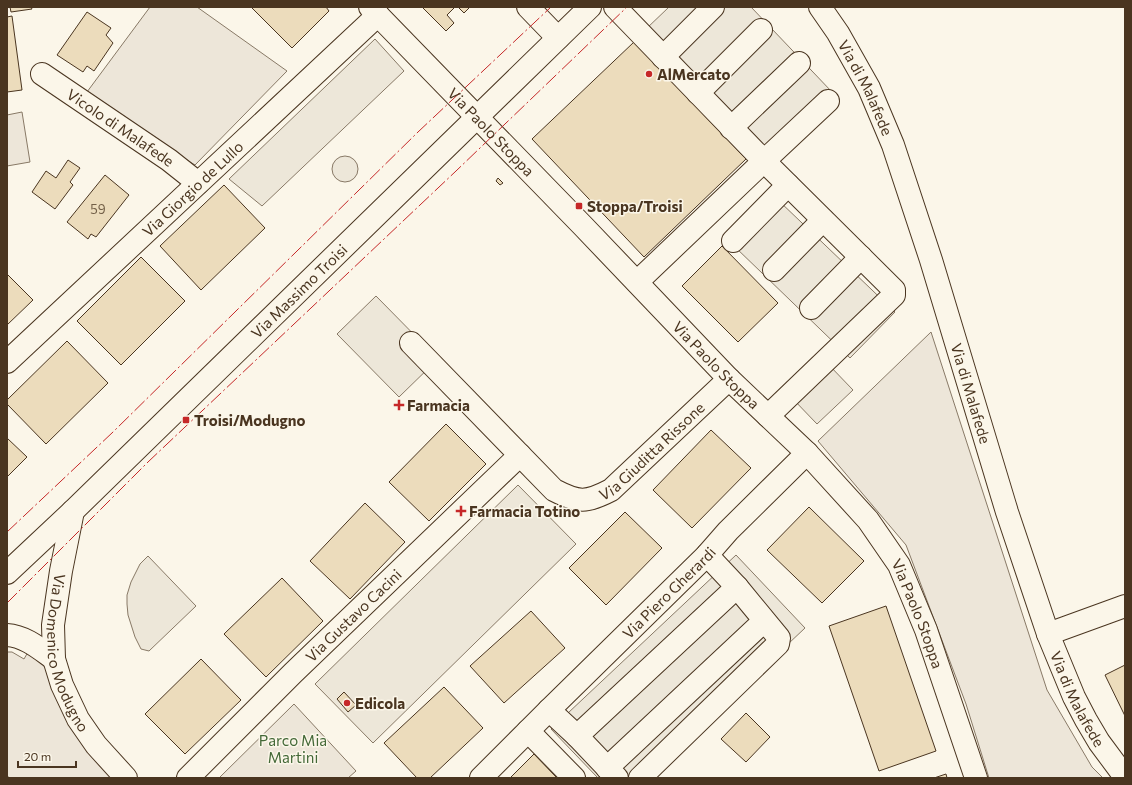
<svg xmlns="http://www.w3.org/2000/svg" width="1132" height="785" viewBox="0 0 1132 785" font-family="Commissioner,sans-serif">
	<rect width="100%" height="100%" fill="#fbf6e9"/>
	<!-- green -->
	<path fill="#ede6d9" stroke="#887966" d="M150,7h47l90,64 -92,94 -111,-69z
		M22,112l8,50 -23,4v-51z
		M931,332l116,358 45,77 11,11h-114l-23,-74 -60,-159 -88,-104z
		M7,652h5l12,7 4,-7 16,12 70,114h-104l-3,-2z
		M294,704l62,67 -8,7h-129z"/>
	<!-- parking -->
	<path fill="#ede7d9" stroke="#887966" d="M669,7h82l81,85 -66,63 -120,-126z
		M375,39l29,32 -142,135 -33,-27z
		M332 169a13 13 0 1 1 26 0a13 13 0 1 1-26 0Z
		M778,200l117,112 -45,46 -116,-112z
		M376,296l62,63 -39,38 -62,-63z
		M828,364l25,26 -36,34 -25,-26z
		M518,485l58,59 -203,199 -58,-59z
		M736,555l69,73 -159,150h-48l-47,-49z
		M148,556l48,50 -47,45 -8,-2 -6,-12 -7,-22 -1,-11v-9l4,-13 9,-18z"/>
	<!-- building -->
	<path fill="#ecdcbc" stroke="#4a3520" d="M10,7h21l1,2 -21,3z
		M251,7h75l3,4 -37,37z
		M422,7h33l-8,8 7,8 -8,8z
		M458,7h12l-6,6z
		M87,12l24,16 -5,7 7,8 -19,28 -7,-5 -4,6 -26,-17z
		M12,16l10,74 -15,2v-75z
		M634,42l112,117 -102,98 -112,-118z
		M68,160l12,8 -10,14 3,3 -18,24 -23,-17 14,-21 10,7z
		M105,175l24,20 -33,42 -5,-3 -3,5 -21,-17z
		M498,178l5,5 -3,2 -4,-4z
		M224,185l41,43 -64,62 -41,-44z
		M722,246l56,57 -40,39 -56,-56z
		M141,257l44,44 -64,64 -44,-44z
		M7,274l26,26 -26,25z
		M67,341l41,42 -62,61 -39,-40v-4z
		M446,424l40,40 -57,57 -40,-39z
		M711,430l40,38 -59,60 -39,-38z
		M7,438l20,19 -20,20z
		M365,503l40,39 -55,57 -40,-38z
		M809,507l55,54 -42,42 -55,-53z
		M625,512l37,36 -56,57 -37,-37z
		M282,578l41,43 -57,56 -42,-43z
		M886,606l50,145 -57,20 -50,-145z
		M531,611l34,37 -61,55 -34,-37z
		M201,659l40,41 -56,54 -40,-40z
		M1125,665v51l-20,-41z
		M444,687l39,41 -53,50h-13l-33,-35z
		M344,692l12,13 -8,7 -11,-13z
		M746,713l24,24 -24,25 -25,-23z
		M534,754l23,24h-47z
		M946,774l1,4h-13z"/>
	<g fill="none" stroke-linecap="round" stroke-linejoin="round">
		<defs>
			<g id="minor">
				<path id="s1" d="M370,7l213,219 146,153 78,74 61,67 31,45 27,65 50,148"/>
				<path d="M528,7l30,31"/>
				<path d="M615,7l149,154 -127,121"/>
				<path id="s2" d="M820,7l18,26 31,55 24,57 38,115 76,252 41,122 26,63 12,23 13,22 26,35"/>
				<path d="M663,57l50,-50"/>
				<path id="s3" d="M42,74l127,86 29,23"/>
				<path d="M698,93l63,-63"/>
				<path d="M731,128l68,-65"/>
				<path d="M733,241l55,-56"/>
				<path d="M774,270l49,-50"/>
				<path d="M811,308l50,-51"/>
				<path id="s4" d="M411,343l143,147c25,13 32,13 57,0l118,-111"/>
				<path id="s5" d="M7,362l371,-347"/>
				<path d="M768,416l126,-121v-5l-130,-129 64,-60"/>
				<path id="s6" d="M73,511l-12,60 -8,54 1,34 8,26 16,34 18,26 30,33"/>
				<path id="s7" d="M7,573l66,-62 517,-504"/>
				<path d="M1048,634l77,-28"/>
				<path d="M7,635c18,1 33,14 47,24"/>
				<path d="M549,710l28,26 40,42"/>
				<path d="M528,731l46,47"/>
				<path d="M577,736l160,-149"/>
				<path d="M607,768l157,-147"/>
				<path id="s8" d="M188,778l105,-105 227,-218"/>
				<path id="s9" d="M481,778l68,-68 158,-155 21,-24 79,-78"/>
				<path d="M640,778l138,-134 1,-6 -42,-51 -30,-32"/>
			</g>
		</defs>
		<!-- minor casing -->
		<use href="#minor" stroke="#4a3520" stroke-width="24"/>
		<!-- minor -->
		<use href="#minor" stroke="#fbf6e9" stroke-width="22"/>
		<!-- power -->
		<path stroke="#c62828" stroke-width="1" stroke-dasharray="14 3 2 3" stroke-linecap="butt" d="M7,532l106,-100 305,-300 133,-125
			M7,603l141,-141 308,-291 171,-164"/>
	</g>
	<!-- markers -->
	<g fill="#c62828" stroke="#fbf6e9" stroke-width="1.5">
		<circle cx="649" cy="74" r="4"/>
		<rect x="575" y="202" width="8" height="8" rx="2"/>
		<path d="M397 399h4v4h4v4h-4v4h-4v-4h-4v-4h4z"/>
		<rect x="182" y="416" width="8" height="8" rx="2"/>
		<path d="M459 505h4v4h4v4h-4v4h-4v-4h-4v-4h4z"/>
		<circle cx="347" cy="703" r="4"/>
	</g>
	<g text-anchor="middle" dominant-baseline="central" stroke-width="3" stroke-linejoin="round" paint-order="stroke">
		<!-- number labels -->
		<g font-size="13" fill="#725f47">
			<text x="98" y="209">59</text>
		</g>
		<!-- poi labels -->
		<g font-size="15" font-weight="bold" fill="#4a3520" stroke="#fbf6e9" text-anchor="start">
			<text x="657" y="74">AlMercato</text>
			<text x="587" y="206">Stoppa/Troisi</text>
			<text x="407" y="405">Farmacia</text>
			<text x="194" y="420">Troisi/Modugno</text>
			<text x="469" y="511">Farmacia Totino</text>
			<text x="355" y="703">Edicola</text>
		</g>
		<!-- street labels -->
		<g font-size="15" fill="#4a3520" stroke="#fbf6e9">
			<text stroke="none"><textPath href="#s2" startOffset="93">Via di Malafede</textPath></text>
			<text stroke="none"><textPath href="#s3" startOffset="95">Vicolo di Malafede</textPath></text>
			<text stroke="none"><textPath href="#s1" startOffset="174">Via Paolo Stoppa</textPath></text>
			<text stroke="none"><textPath href="#s5" startOffset="254">Via Giorgio de Lullo</textPath></text>
			<text stroke="none"><textPath href="#s7" startOffset="406">Via Massimo Troisi</textPath></text>
			<text stroke="none"><textPath href="#s1" startOffset="498">Via Paolo Stoppa</textPath></text>
			<text stroke="none"><textPath href="#s2" startOffset="417">Via di Malafede</textPath></text>
			<text stroke="none"><textPath href="#s4" startOffset="322">Via Giuditta Rissone</textPath></text>
			<text stroke="none"><textPath href="#s9" startOffset="264">Via Piero Gherardi</textPath></text>
			<text stroke="none"><textPath href="#s8" startOffset="232">Via Gustavo Cacini</textPath></text>
			<text stroke="none"><textPath href="#s1" startOffset="822">Via Paolo Stoppa</textPath></text>
			<text stroke="none"><textPath href="#s6" startOffset="146">Via Domenico Modugno</textPath></text>
			<text stroke="none"><textPath href="#s2" startOffset="741">Via di Malafede</textPath></text>
		</g>
		<!-- park labels -->
		<g font-size="15" fill="#436837" stroke="#fbf6e9">
			<text x="293" y="740">Parco Mia<tspan x="293" dy="17">Martini</tspan></text>
		</g>
	</g>
	<!-- border -->
	<rect width="1132" height="785" fill="none" stroke="#4a3520" stroke-width="16"/>
	<!-- scale -->
	<path d="M18 761v6h58v-6" fill="none" stroke="#4a3520" stroke-width="2"/>
	<text x="24" y="761" font-size="12" fill="#4a3520" stroke="#fbf6e9" stroke-width="3" paint-order="stroke">20 m</text>
</svg>
